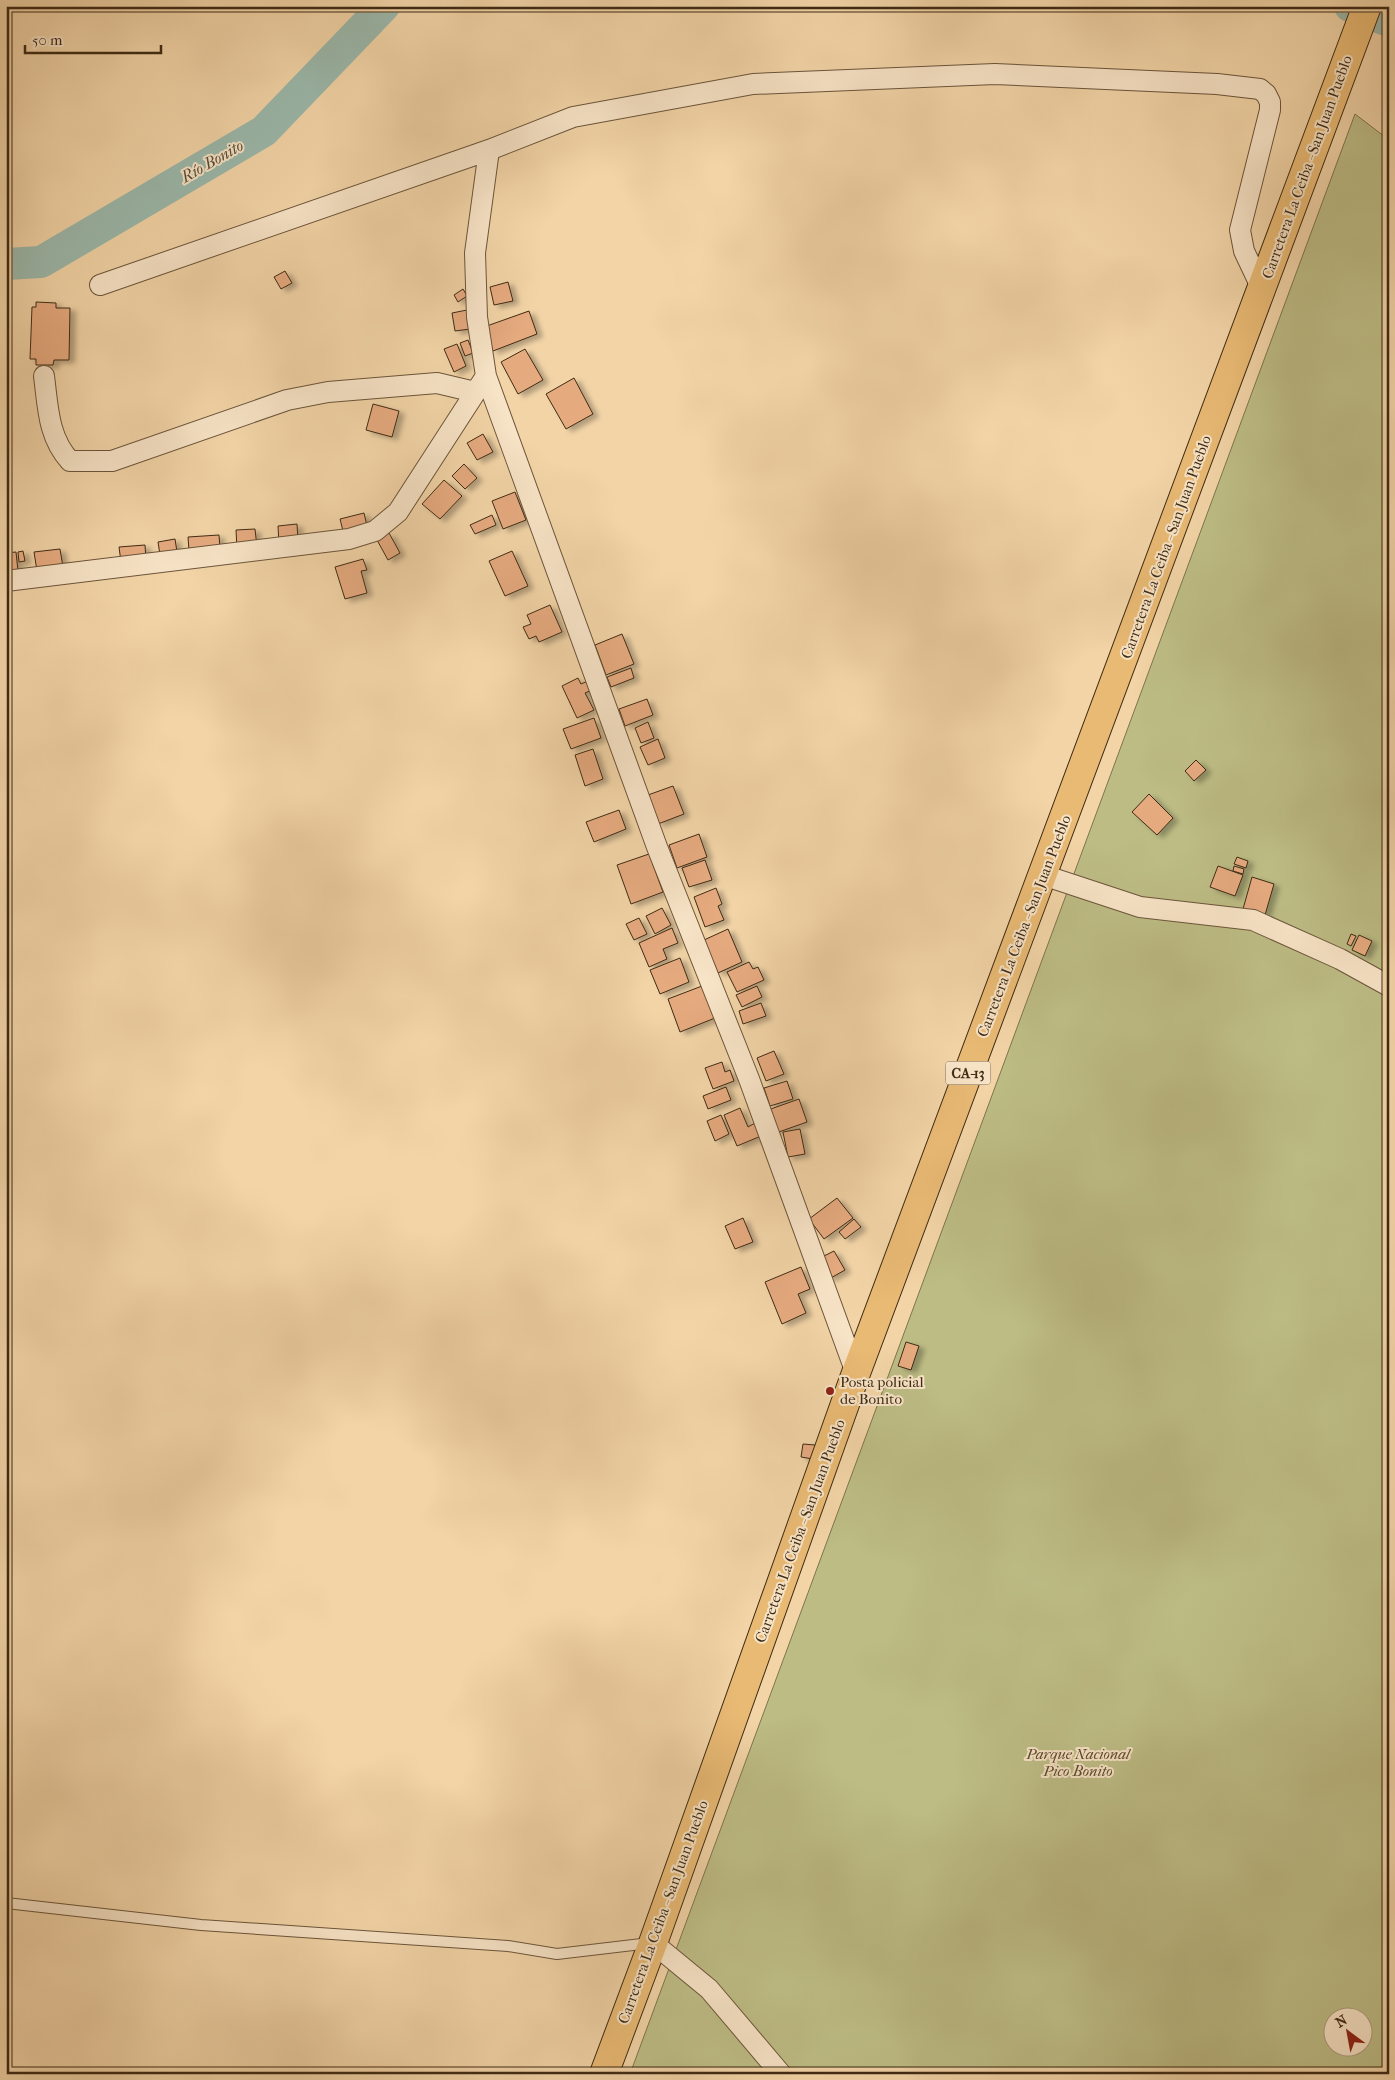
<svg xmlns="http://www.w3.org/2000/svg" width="1395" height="2080" viewBox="0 0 1395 2080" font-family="'IM FELL French Canon',serif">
	<defs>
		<filter id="shadow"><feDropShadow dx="5.5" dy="3" stdDeviation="2.5" flood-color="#0004"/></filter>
	</defs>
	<rect width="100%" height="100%" fill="#f2d4a7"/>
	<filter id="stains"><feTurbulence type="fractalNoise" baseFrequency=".004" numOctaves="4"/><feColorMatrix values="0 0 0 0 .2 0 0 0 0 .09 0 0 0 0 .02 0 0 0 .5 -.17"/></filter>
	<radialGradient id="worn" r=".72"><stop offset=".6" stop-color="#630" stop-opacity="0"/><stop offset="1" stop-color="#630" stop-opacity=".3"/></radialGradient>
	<!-- green -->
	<path fill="#bdbc85" stroke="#7e744d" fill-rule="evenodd" d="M1355,114l34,26v1934h-759zM1332,2018h30v30h-30z"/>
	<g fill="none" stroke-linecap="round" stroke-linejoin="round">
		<!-- river -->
		<path stroke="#9bb8ab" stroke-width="32" d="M1350,6l39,15
			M6,264l35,-2 223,-131 120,-125"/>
	</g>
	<!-- building -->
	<path fill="#e6aa7f" stroke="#3f2b15" filter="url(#shadow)" d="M285,271l7,12 -11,6 -7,-12z
		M508,282l5,19 -19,4 -4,-18z
		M463,289l4,7 -9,6 -4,-7z
		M36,302l20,1v5h14l-1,52h-15l-1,5h-17v-6h-6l2,-52h4z
		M467,310l3,19 -15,2 -3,-18z
		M529,311l8,23 -44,17 -9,-24z
		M468,340l5,13 -8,3 -5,-13z
		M457,344l9,22 -12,6 -10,-23z
		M525,349l18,31 -25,14 -17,-32z
		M574,378l19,36 -27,15 -20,-35z
		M373,404l26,7 -7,26 -26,-7z
		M483,434l10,18 -16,8 -10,-17z
		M464,464l13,14 -12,11 -13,-13z
		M444,480l18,16 -22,23 -18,-15z
		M515,492l11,28 -23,9 -11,-28z
		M364,513l4,17 -24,5 -4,-16z
		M492,515l4,10 -21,9 -5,-9z
		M297,524l1,17 -19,3 -1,-18z
		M255,529l2,18 -20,2 -1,-19z
		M389,533l11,20 -12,7 -11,-20z
		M219,535l1,13 -31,3 -1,-14z
		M175,539l2,13 -17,3 -2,-13z
		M145,545l1,15 -25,2 -2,-15z
		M60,549l3,18 -26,4 -3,-19z
		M23,551l2,10 -6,1 -1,-10z
		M512,551l16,35 -23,10 -16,-35z
		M16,552l2,19 -12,1v-19z
		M363,559l4,11 -6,1 6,22 -22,6 -10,-32z
		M550,605l12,27 -23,10 -3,-6 -7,3 -6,-12 8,-3 -4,-9z
		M622,634l12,30 -28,11 -11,-30z
		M631,668l3,10 -23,9 -4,-10z
		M578,678l3,6 7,-3 4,9 -7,3 9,17 -17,8 -15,-32z
		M647,699l6,16 -28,11 -6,-17z
		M594,718l7,20 -30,11 -8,-20z
		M648,722l6,16 -13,5 -6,-15z
		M658,739l7,19 -17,7 -8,-18z
		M593,749l10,30 -18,7 -10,-31z
		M1196,760l10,10 -12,11 -9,-10z
		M673,786l11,28 -26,10 -10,-29z
		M1149,794l24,24 -16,17 -25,-23z
		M619,810l7,19 -32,13 -8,-20z
		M699,834l8,23 -30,11 -8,-23z
		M649,854l14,38 -32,12 -14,-39z
		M1237,857l11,4 -2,7 -12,-4z
		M705,860l7,20 -23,7 -7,-19z
		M1218,866l25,9 -8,21 -25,-9z
		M1234,866l10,3 -1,5 -10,-3z
		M1252,877l22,7 -9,31 -22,-6z
		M716,888l6,16 -4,2 6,14 -19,7 -11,-30z
		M662,908l9,17 -16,9 -9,-18z
		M639,918l8,16 -13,6 -8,-16z
		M672,928l6,15 -15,6 4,10 -18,8 -10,-24z
		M728,929l14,33 -24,11 -14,-33z
		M1351,934l5,2 -5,10 -4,-2z
		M1359,935l13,6 -7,15 -13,-6z
		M680,958l9,24 -29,12 -10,-24z
		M749,962l4,7 5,-2 6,13 -27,12 -10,-20z
		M702,986l13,32 -35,14 -12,-33z
		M757,986l5,11 -20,10 -6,-12z
		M761,1003l5,13 -23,8 -4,-13z
		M774,1051l10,23 -18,7 -9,-23z
		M722,1062l3,10 5,-2 4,11 -21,8 -8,-21z
		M787,1081l6,18 -23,7 -6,-18z
		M726,1087l5,13 -23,9 -5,-13z
		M799,1099l8,23 -31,11 -8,-23z
		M740,1108l8,19 7,-4 6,13 -24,10 -13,-31z
		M721,1115l8,19 -14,7 -8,-20z
		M800,1129l5,25 -17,3 -5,-25z
		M837,1198l16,20 -29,21 -15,-20z
		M743,1218l10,24 -18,7 -10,-23z
		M854,1219l7,8 -16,12 -6,-7z
		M834,1251l11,19 -16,9 -11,-20z
		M801,1267l9,22 -12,5 8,19 -24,11 -17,-42z
		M906,1342l13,4 -8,24 -13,-4z
		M803,1444l12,1 -2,14 -12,-2z"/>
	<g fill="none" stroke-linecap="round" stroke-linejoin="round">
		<defs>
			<path id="lane" d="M6,1903l195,22 307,21 49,8 93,-11"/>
			<path id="street" d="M489,150l-14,103 2,64 9,59 171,471 92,232 107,294
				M100,285l389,-135 84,-33 180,-33 242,-10 222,10 43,5 6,5 4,8v8l-30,120 4,21 18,38
				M44,376c4,31 4,61 26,85h42l175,-61 41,-8 109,-9 38,9
				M6,581l343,-42 26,-8 23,-19 88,-136
				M1043,875l97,32 113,13 87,39 49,27
				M653,1943l56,46 72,85"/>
			<path id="primary" d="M604,2074l49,-131 203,-570 511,-1367"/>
		</defs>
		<!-- lane casing -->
		<use href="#lane" stroke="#6c553a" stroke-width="12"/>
		<!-- street casing -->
		<use href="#street" stroke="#6c553a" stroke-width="22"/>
		<!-- primary casing -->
		<use href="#primary" stroke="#3f2b15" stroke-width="30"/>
		<!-- lane -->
		<use href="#lane" stroke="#f7e3c6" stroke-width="10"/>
		<!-- street -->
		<use href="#street" stroke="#f7e3c6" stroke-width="20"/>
		<!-- primary -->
		<use href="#primary" stroke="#e9ba74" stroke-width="28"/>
	</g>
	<!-- markers -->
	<circle fill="#8f2418" stroke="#f7e3c6" stroke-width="2" cx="830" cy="1391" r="5"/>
	<g text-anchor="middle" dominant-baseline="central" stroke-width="4" stroke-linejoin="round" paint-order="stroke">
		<!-- shield labels -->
		<rect fill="#f7e3c6" stroke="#76624a" stroke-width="1" x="945.5" y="1061.5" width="45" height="23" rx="4"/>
		<g font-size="14" font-weight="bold" fill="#3f2b15">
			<text x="968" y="1073">CA-13</text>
		</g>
		<!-- street labels -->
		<g font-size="15" fill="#3f2b15" stroke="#f7e3c6">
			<text transform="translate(1307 167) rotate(-70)">Carretera La Ceiba - San Juan Pueblo</text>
			<text transform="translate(1166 547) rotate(-70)">Carretera La Ceiba - San Juan Pueblo</text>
			<text transform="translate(1024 926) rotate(-69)">Carretera La Ceiba - San Juan Pueblo</text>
			<text transform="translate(800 1531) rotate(-70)">Carretera La Ceiba - San Juan Pueblo</text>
			<text transform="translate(663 1912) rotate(-70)">Carretera La Ceiba - San Juan Pueblo</text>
		</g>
		<!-- poi labels -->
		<g font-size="15" fill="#3f2b15" stroke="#f7e3c6" text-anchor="start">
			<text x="840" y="1382">Posta policial<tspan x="840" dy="17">de Bonito</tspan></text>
		</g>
		<!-- park labels -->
		<g font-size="15" font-style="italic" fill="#58482b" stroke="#f7e3c6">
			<text x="1078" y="1754">Parque Nacional<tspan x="1078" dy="17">Pico Bonito</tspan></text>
		</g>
		<!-- water labels -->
		<g font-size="16" font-style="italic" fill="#564e3a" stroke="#f7e3c6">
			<text transform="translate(212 161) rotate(-30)">Río Bonito</text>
		</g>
	</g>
	<!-- margin -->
	<rect width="1395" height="2080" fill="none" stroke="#f2d4a7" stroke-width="25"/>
	<rect x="8" y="8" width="1380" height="2065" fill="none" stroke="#3f2b15" stroke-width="2.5"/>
	<rect x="12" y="12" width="1370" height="2055" fill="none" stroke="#3f2b15"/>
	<!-- north arrow -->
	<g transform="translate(1348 2032) rotate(328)"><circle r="24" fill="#f7e3c6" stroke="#ad997f"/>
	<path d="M0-4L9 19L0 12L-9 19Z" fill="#8f2418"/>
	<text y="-8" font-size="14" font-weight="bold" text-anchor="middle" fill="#3f2b15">N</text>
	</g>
	<!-- scale -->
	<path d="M25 45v8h136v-8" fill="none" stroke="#3f2b15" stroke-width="2.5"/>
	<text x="32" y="45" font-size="15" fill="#3f2b15" stroke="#f7e3c6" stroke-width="4" paint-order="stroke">50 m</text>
	<rect width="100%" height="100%" filter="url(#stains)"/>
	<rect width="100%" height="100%" fill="url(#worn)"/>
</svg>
